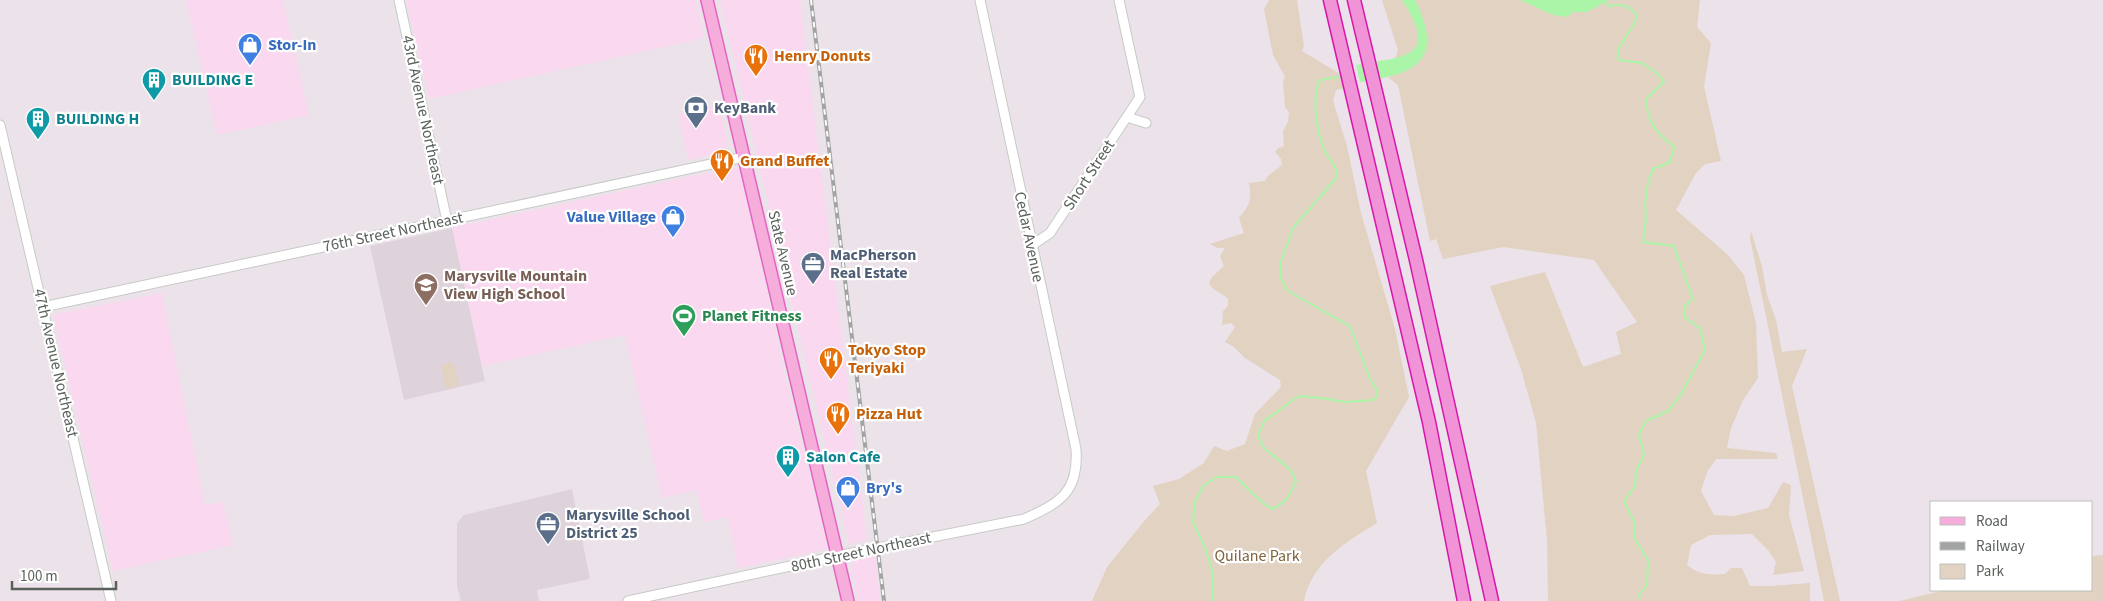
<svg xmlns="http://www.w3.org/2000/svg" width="2103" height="601" viewBox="0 0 2103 601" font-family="'Source Sans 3',sans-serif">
	<rect width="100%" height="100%" fill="#ece2e9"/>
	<!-- commercial -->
	<path fill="#fad9f0" d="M186,0h97l26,115 -92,20z
		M406,0h290l8,38 -275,61z
		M720,0h80l67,540 -18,4z
		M719,105l9,39 -6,9 -34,7 -10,-46z
		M734,167l7,4 44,206 43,172 -90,19 -10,-51 -24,5 -7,-32 -35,8 -37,-163 -143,31 -30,-138z
		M162,293l43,212 18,-3 10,43 -120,26 -60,-256z
		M875,556l5,45h-21l-8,-33 3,-7z"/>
	<!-- education -->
	<path fill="#ded3db" d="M452,228l33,153 -81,19 -34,-154z
		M572,489l18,90 -53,11 2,11h-78l-4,-15v-63l7,-8z"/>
	<!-- green -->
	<path fill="#e1d2c1" d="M1269,0h28l7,46 -2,5 56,34 -22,5 -3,11 14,45 14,67 34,116 14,68 -43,74 11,52c-30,18 -66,40 -73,78h-212l15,-34 39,-48 14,-15 -7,-18 26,-7 25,-16 10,-17 13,5 18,-7 10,-30 26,-27 -1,-7 -35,-22 -11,-11 -9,-5 10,-15 -4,-4 -9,2 1,-14 5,-5v-7c-6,-7 -15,-7 -19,-16l3,-6 12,-11 -4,-10 5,-8h-8l-7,-4 34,-11 -5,-15c11,-13 13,-18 10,-35l16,-2 3,-5 14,-11 -1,-6 -6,-7 2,-3 7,-3 -1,-15 5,-9 1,-10 -4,-5 -2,-26 2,-4 -12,-22 -9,-46z
		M1382,0h318l-3,27 14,16 -7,43 17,75 -16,3 -9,9 -20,37 51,44 17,21 12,48 2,55 -15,22 -12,28 -4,20 49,5 2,6h-62l-9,13 -6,19 13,24 20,1 34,-8 15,-26 8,3 -2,30 15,56 -31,4 3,-13 -8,-12 -16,-16 -42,1 -19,10 -4,20c12,10 23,10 38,9l6,-6h11l8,18h22l38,-3v18h-262l-1,-60 -11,-118 -15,-54 -31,-83 55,-14 38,95 38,-13 -5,-22 21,-10 -43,-62 -91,-13 -60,12 -7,-20 -6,2 -32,-156 -9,-7 9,-28z
		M1751,231l11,35 5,29 9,25 6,32 25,-3 -15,37 48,215h-16l-74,-363z
		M451,362l3,2 5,21 -11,4 -2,-1 -5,-22z
		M2103,555v46h-203l45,-11h147v-34z"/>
	<!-- water -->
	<path fill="#aaf5a8" d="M1402,0h13c30,60 2,74 -55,82l-4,-17c47,-9 85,-5 46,-65z
		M1520,0h89l-22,12h-14l-6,5 -14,-2z"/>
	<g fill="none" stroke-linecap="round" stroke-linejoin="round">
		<!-- stream -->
		<path stroke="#aaf5a8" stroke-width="2" d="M1604,0l4,6c14,-2 20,-2 29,9l-3,9 -15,24v12l23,3 17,12 5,7 -17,16c-2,23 10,35 27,49l-4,15 -17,7 -5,13 -3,21 1,16 -3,23 31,4 19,53 -8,7 -1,11 16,11 5,22 -25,46 -12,15 -22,10 -7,13 5,21 -8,16 -1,15 -11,15 11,23v15l13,21 -1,25 -8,10v3
			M1212,601v-30l-6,-21 -13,-28 2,-20 8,-16 14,-9h19c12,11 22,24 36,32 15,-6 18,-15 24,-28l-6,-12 -26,-21 -6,-12 6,-15 35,-25 22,2 24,4 28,-2 4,-4 -1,-8 -6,-9 -20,-53 -62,-35 -8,-14v-13l13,-36 44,-51c-2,-18 -7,-14 -13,-27 -7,-20 -13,-51 -4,-70l23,-4"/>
		<defs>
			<path id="tertiary" d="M399,0l48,221
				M1127,117l19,6
				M0,125l111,476
				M1031,246l19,-13 90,-136 -21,-97
				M43,307l701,-150
				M628,601l209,-45 187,-37c36,-16 55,-27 52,-70l-96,-449"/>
			<path id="primary" d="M707,0l141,601"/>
			<path id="motorway" d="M1330,0l99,422 35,179
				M1354,0l62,260 76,341"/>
		</defs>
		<!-- tertiary casing -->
		<use href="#tertiary" stroke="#c5cbc7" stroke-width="11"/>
		<!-- primary casing -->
		<use href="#primary" stroke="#e265c2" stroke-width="14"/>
		<!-- motorway casing -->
		<use href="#motorway" stroke="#d617ac" stroke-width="15"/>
		<!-- tertiary -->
		<use href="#tertiary" stroke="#fff" stroke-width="9"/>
		<!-- primary -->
		<use href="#primary" stroke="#f6addb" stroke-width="11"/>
		<!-- motorway -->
		<use href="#motorway" stroke="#f193d7" stroke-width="12"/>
		<defs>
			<path id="rail" d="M811,0l73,601"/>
		</defs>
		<!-- rail casing -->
		<use href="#rail" stroke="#a1a4a2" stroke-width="4"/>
		<!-- rail -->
		<use href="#rail" stroke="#fff" stroke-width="2" stroke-dasharray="5.5" stroke-linecap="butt"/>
	</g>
	<!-- icons -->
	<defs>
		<symbol id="shop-pin" viewBox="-11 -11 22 30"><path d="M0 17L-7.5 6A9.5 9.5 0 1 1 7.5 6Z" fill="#3f7fe0" stroke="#fff"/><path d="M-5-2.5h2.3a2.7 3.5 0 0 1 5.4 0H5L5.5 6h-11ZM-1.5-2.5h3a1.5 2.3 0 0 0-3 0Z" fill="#fff"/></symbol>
		<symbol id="restaurant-pin" viewBox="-11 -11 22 30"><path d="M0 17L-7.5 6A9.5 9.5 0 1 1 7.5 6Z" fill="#e8710a" stroke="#fff"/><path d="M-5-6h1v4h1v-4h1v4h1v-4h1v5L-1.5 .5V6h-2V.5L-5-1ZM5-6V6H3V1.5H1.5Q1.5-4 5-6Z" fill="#fff"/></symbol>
		<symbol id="building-pin" viewBox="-11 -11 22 30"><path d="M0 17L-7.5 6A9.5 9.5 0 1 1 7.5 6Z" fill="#0f9aa8" stroke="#fff"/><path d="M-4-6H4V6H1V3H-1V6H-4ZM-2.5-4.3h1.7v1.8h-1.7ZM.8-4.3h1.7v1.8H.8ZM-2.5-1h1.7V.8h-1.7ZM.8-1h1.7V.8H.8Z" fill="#fff"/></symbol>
		<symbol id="bank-pin" viewBox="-11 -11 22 30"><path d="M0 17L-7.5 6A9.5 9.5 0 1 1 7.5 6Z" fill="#5c6f8a" stroke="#fff"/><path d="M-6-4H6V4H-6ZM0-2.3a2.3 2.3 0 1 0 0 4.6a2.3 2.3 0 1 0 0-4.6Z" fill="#fff"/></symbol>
		<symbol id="office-pin" viewBox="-11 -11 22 30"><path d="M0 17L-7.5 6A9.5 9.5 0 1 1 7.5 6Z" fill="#5c6f8a" stroke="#fff"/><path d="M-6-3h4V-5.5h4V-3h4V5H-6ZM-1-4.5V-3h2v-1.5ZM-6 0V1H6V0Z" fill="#fff"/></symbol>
		<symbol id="school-pin" viewBox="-11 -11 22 30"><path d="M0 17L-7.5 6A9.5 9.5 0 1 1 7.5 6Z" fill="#8d6e63" stroke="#fff"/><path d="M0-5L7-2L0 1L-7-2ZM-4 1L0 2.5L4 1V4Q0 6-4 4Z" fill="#fff"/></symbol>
		<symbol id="stadium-pin" viewBox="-11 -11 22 30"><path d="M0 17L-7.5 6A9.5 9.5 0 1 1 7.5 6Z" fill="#2e9e5b" stroke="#fff"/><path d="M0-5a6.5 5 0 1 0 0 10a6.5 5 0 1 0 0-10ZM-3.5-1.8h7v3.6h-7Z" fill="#fff"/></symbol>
	</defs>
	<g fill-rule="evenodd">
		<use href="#shop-pin" x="236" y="31" width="28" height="38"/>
		<use href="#restaurant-pin" x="742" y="42" width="28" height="38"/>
		<use href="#building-pin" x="140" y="66" width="28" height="38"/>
		<use href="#bank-pin" x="682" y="94" width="28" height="38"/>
		<use href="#building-pin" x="24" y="105" width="28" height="38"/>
		<use href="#restaurant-pin" x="708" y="147" width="28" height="38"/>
		<use href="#shop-pin" x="659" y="203" width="28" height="38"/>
		<use href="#office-pin" x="799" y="250" width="28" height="38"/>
		<use href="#school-pin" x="412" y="271" width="28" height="38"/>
		<use href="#stadium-pin" x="670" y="302" width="28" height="38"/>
		<use href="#restaurant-pin" x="817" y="345" width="28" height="38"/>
		<use href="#restaurant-pin" x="824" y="400" width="28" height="38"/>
		<use href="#building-pin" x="774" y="443" width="28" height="38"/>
		<use href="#shop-pin" x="834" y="474" width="28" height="38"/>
		<use href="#office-pin" x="534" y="510" width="28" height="38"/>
	</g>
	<g text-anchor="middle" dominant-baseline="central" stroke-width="4.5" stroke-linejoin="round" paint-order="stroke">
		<!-- shop labels -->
		<g font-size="16" font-weight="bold" fill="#366cbe" stroke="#fff" text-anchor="start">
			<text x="268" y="45">Stor-In</text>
			<text x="656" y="217" text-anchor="end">Value Village</text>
			<text x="866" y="488">Bry's</text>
		</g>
		<!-- food labels -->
		<g font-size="16" font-weight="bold" fill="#c56008" stroke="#fff" text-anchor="start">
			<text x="774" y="56">Henry Donuts</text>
			<text x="740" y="161">Grand Buffet</text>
			<text x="848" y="350">Tokyo Stop<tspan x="848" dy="18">Teriyaki</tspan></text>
			<text x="856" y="414">Pizza Hut</text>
		</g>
		<!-- culture labels -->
		<g font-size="16" font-weight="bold" fill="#0d838f" stroke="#fff" text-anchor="start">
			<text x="172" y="80">BUILDING E</text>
			<text x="56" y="119">BUILDING H</text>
			<text x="806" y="457">Salon Cafe</text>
		</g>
		<!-- service labels -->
		<g font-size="16" font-weight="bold" fill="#4e5e75" stroke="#fff" text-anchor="start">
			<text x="714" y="108">KeyBank</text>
			<text x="830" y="255">MacPherson<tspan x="830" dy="18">Real Estate</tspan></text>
			<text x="566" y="515">Marysville School<tspan x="566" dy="18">District 25</tspan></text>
		</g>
		<!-- street labels -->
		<g font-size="16" fill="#5a615b" stroke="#fff">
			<text transform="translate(423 110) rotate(78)">43rd Avenue Northeast</text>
			<text transform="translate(1089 175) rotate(-57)">Short Street</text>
			<text transform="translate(393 232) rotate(-12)">76th Street Northeast</text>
			<text transform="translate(1029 237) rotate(78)">Cedar Avenue</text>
			<text transform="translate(783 253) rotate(77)">State Avenue</text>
			<text transform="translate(56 363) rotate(77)">47th Avenue Northeast</text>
			<text transform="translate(861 552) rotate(-12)">80th Street Northeast</text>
		</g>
		<!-- education labels -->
		<g font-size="16" font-weight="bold" fill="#785e54" stroke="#fff" text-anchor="start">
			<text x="444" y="276">Marysville Mountain<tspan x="444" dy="18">View High School</tspan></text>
		</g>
		<!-- leisure labels -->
		<g font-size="16" font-weight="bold" fill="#27864d" stroke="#fff" text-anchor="start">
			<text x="702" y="316">Planet Fitness</text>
		</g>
		<!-- park labels -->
		<g font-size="16" fill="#7e633d" stroke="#fff">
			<text x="1257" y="556">Quilane Park</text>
		</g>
	</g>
	<!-- legend -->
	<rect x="1930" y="501" width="162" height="90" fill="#ffffff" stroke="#bdc0bd"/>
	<rect x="1940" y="517" width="25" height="8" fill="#f6addb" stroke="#bdc0bd"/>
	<text x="1976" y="526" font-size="15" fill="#5a615b">Road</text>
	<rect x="1940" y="542" width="25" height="8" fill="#a1a4a2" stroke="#bdc0bd"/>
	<text x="1976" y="551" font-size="15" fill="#5a615b">Railway</text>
	<rect x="1940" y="564" width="25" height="15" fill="#e1d2c1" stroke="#bdc0bd"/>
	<text x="1976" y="576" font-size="15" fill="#5a615b">Park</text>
	<!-- scale -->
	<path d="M12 581v8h104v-8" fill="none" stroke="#5a615b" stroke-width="2.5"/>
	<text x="20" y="581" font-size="15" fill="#5a615b" stroke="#ffffff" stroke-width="4" paint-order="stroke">100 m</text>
</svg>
